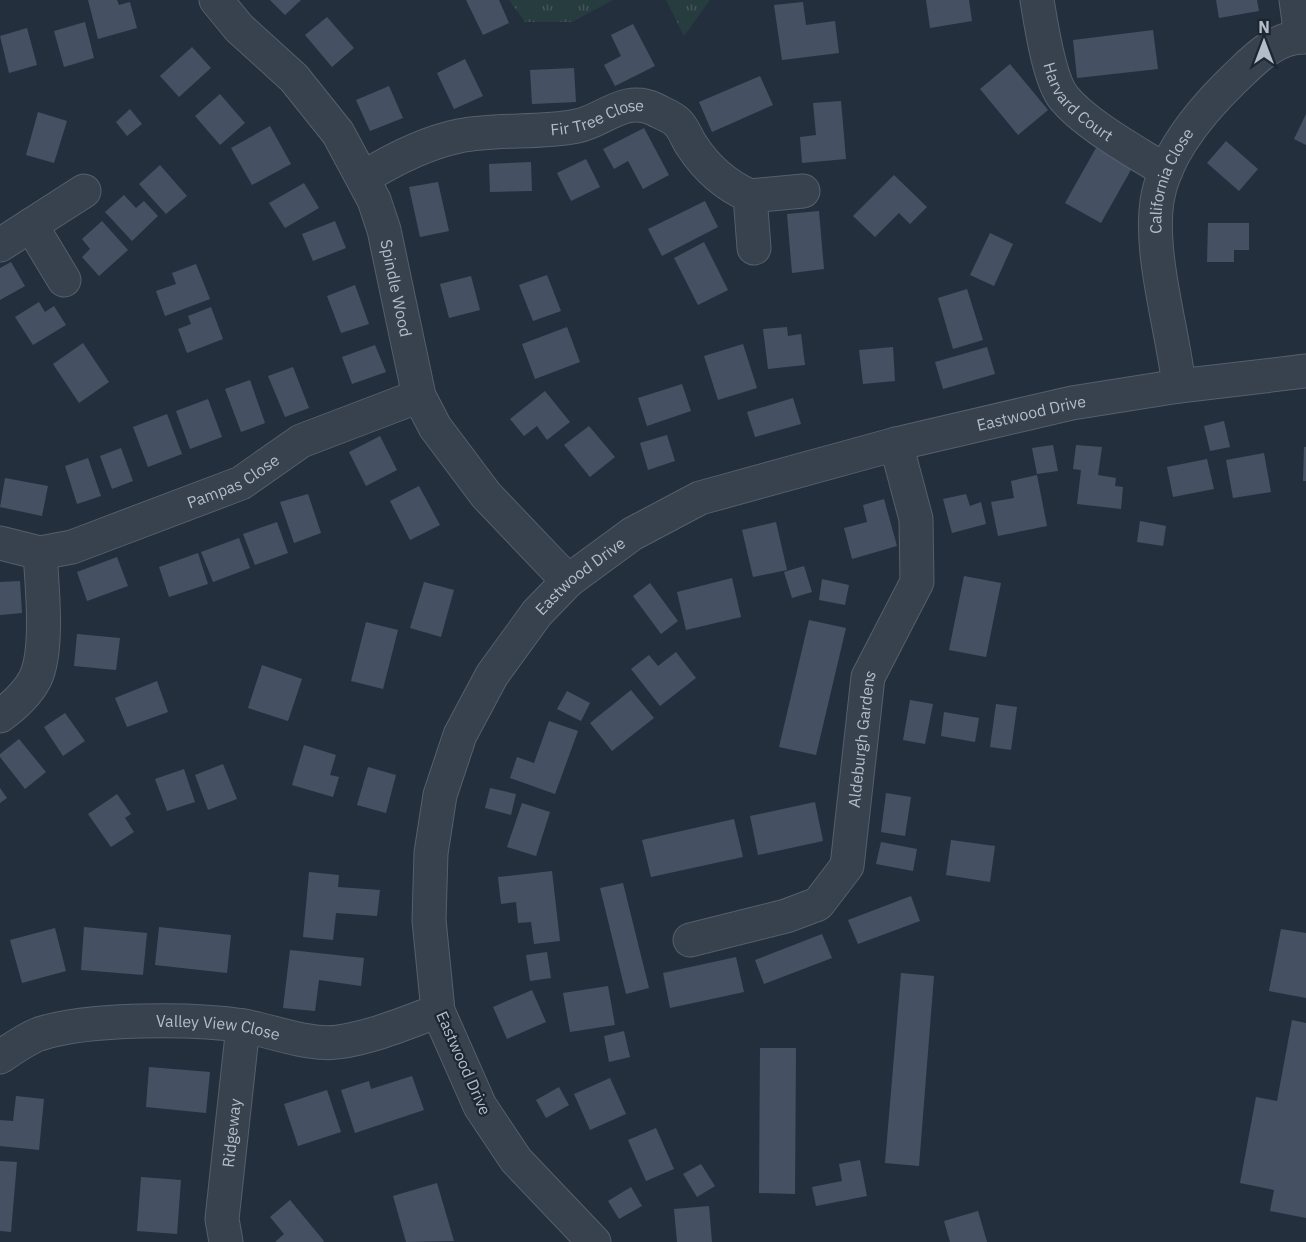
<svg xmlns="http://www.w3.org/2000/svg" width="1306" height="1242" viewBox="0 0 1306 1242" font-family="'IBM Plex Sans',sans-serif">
	<defs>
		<pattern id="grass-tufts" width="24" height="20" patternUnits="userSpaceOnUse" patternTransform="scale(1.5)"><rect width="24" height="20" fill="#263c3f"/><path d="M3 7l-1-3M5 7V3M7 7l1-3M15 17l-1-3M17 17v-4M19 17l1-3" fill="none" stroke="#435659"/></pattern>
	</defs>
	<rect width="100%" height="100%" fill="#242f3e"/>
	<!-- grass -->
	<path fill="url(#grass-tufts)" d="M509,0h104l-41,22h-47z
		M666,0h44l-26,36z"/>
	<!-- building -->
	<path fill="#455162" d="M88,0h29l2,5 11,-3 7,26 -39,11z
		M270,0h31l-16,15z
		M466,0h33l10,23 -26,12z
		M926,0h43l3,21 -42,7z
		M1216,0h41l2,11 -40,7z
		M803,2l3,23 29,-4 4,32 -57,7 -8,-55z
		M327,17l27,31 -22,19 -27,-32z
		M85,22l9,36 -30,9 -10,-36z
		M633,24l22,42 -40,20 -11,-21 17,-9 -10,-21z
		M27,28l10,37 -28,8 -9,-37z
		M1153,30l5,39 -81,9 -4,-38z
		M192,47l19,21 -32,29 -19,-21z
		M465,59l18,37 -29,13 -17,-36z
		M1010,64l38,46 -30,25 -38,-46z
		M574,68l2,34 -44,2 -2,-34z
		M760,76l13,29 -61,27 -13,-30z
		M389,86l14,32 -33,13 -14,-31z
		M220,94l25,29 -25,22 -25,-29z
		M841,101l5,58 -44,4 -2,-26 16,-2 -3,-32z
		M130,109l12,15 -15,12 -11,-14z
		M38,112l29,9 -13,42 -28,-8z
		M1306,114v31l-12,-6z
		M270,126l21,38 -39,21 -21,-37z
		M644,128l25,47 -26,14 -15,-28 -14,8 -11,-20z
		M1226,141l32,28 -19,22 -32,-28z
		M1096,148l36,20 -31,55 -36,-20z
		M586,159l14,28 -29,14 -14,-28z
		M531,162l1,29 -42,1 -1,-28z
		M160,165l27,31 -21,18 -27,-30z
		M894,175l33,32 -17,17 -11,-11 -24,24 -22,-21z
		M438,182l11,49 -29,6 -11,-50z
		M304,183l15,25 -34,20 -16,-25z
		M124,195l12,13 8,-7 14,15 -26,25 -27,-29z
		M705,201l13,26 -56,29 -14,-27z
		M819,211l5,58 -32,4 -5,-59z
		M102,221l26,29 -29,26 -17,-19 8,-8 -8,-10z
		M335,221l11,27 -33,13 -11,-27z
		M1208,223h41v27h-15v12h-27z
		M990,233l23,11 -19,42 -24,-11z
		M704,242l24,48 -30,15 -24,-47z
		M11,262l14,24 -25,14v-32z
		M196,264l14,35 -45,17 -9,-25 20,-7 -4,-11z
		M547,275l14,36 -28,10 -14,-36z
		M471,276l9,34 -31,8 -9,-34z
		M355,285l14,39 -28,9 -14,-37z
		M967,289l16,51 -30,9 -15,-51z
		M39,302l6,10 9,-6 12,19 -33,20 -18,-28z
		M211,307l12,32 -36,14 -9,-24 13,-5 -3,-8z
		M567,327l13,35 -45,17 -13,-35z
		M787,327l1,9 13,-2 4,31 -37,4 -5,-40z
		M83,343l26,39 -30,21 -26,-39z
		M743,344l14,44 -39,12 -14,-44z
		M375,345l11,27 -34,12 -10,-27z
		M893,347l2,34 -32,3 -4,-34z
		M987,347l8,27 -52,15 -8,-27z
		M293,367l16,41 -24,9 -17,-41z
		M250,380l15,43 -24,9 -16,-43z
		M682,384l9,27 -44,15 -9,-28z
		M545,391l25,31 -23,18 -10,-14 -13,10 -14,-17z
		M793,398l8,26 -46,13 -8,-25z
		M208,399l14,38 -32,12 -14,-38z
		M167,414l15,40 -34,13 -15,-40z
		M1224,421l6,26 -20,4 -6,-25z
		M589,426l26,31 -25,20 -26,-32z
		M667,435l8,26 -27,9 -8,-27z
		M380,436l17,34 -31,16 -17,-34z
		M1053,445l5,26 -21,3 -5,-26z
		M1076,445l26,2 -4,28 18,3 -1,8 8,1 -2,22 -44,-5 4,-34 -8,-1z
		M1304,447h2v34h-3z
		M121,448l12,33 -21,8 -12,-33z
		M1264,453l7,39 -38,6 -7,-38z
		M88,458l13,38 -24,8 -12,-38z
		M1207,459l7,30 -41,8 -6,-30z
		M1037,475l10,51 -49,10 -7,-34 23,-4 -3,-17z
		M5,478l43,8 -6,30 -42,-9z
		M419,486l21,39 -30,15 -20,-39z
		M308,494l13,39 -27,10 -14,-41z
		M966,494l4,12 11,-4 5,22 -34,9 -9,-34z
		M884,499l13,47 -45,13 -8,-31 23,-6 -4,-17z
		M1140,521l26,5 -3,20 -26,-4z
		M277,522l11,31 -33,12 -12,-31z
		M776,522l11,48 -34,7 -11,-47z
		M239,538l11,30 -37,14 -12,-30z
		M198,553l10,31 -39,13 -10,-30z
		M117,557l11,29 -41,15 -10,-29z
		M804,566l8,26 -20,6 -8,-26z
		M964,576l37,7 -15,74 -37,-7z
		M732,578l9,39 -55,13 -9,-38z
		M822,579l27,6 -4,20 -26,-5z
		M20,581l2,32 -22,2v-33z
		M424,582l30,8 -13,47 -31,-9z
		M650,583l28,38 -17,13 -28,-38z
		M809,620l37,8 -30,127 -37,-8z
		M366,622l32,8 -15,59 -32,-8z
		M77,634l43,4 -4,32 -42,-4z
		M676,652l20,26 -36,28 -29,-37 18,-14 9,11z
		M262,665l40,14 -14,42 -40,-13z
		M157,681l11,31 -41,15 -12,-29z
		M631,690l23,28 -42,33 -22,-28z
		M567,691l23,12 -9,18 -24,-12z
		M910,700l23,4 -8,40 -22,-4z
		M996,704l21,3 -6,43 -21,-3z
		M944,712l35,6 -4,24 -34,-6z
		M65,713l20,28 -22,15 -19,-29z
		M549,721l29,10 -23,63 -45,-16 7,-21 17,6z
		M19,739l27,33 -21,17 -25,-32v-3z
		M304,745l32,10 -6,20 9,2 -6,20 -41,-12z
		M223,764l14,35 -29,11 -13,-35z
		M368,767l28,8 -10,38 -29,-8z
		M184,769l11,33 -28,9 -12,-32z
		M0,788l7,10 -7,5z
		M490,788l26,6 -5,21 -26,-7z
		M886,793l25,4 -6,39 -24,-4z
		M117,794l14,20 -6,4 9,14 -23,15 -23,-33z
		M815,802l8,39 -65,14 -8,-39z
		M522,803l28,9 -14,44 -29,-9z
		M734,819l9,38 -92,20 -9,-37z
		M951,840l44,6 -5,36 -44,-7z
		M881,842l36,7 -4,22 -37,-7z
		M552,871l8,70 -26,3 -3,-22 -13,1 -2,-21 -15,2 -3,-27z
		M309,872l30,3 -1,12 42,3 -3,26 -41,-3 -3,27 -30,-3z
		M623,883l26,105 -23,6 -26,-106z
		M911,896l9,25 -62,23 -10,-24z
		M84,927l63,6 -4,42 -62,-5z
		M159,927l72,8 -4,38 -72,-8z
		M55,928l11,43 -44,12 -12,-43z
		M1281,929l25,4v65l-37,-7z
		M822,934l10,24 -68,26 -9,-24z
		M290,950l74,8 -3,28 -42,-6 -4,31 -32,-3z
		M547,952l4,26 -21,3 -4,-26z
		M736,957l8,35 -74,16 -7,-35z
		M901,973l33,3 -15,190 -34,-3z
		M608,986l7,39 -45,7 -7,-39z
		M532,990l14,32 -39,17 -14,-32z
		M1292,1020l14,3v195l-36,-7 4,-21 -34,-7 16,-86 21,4z
		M624,1031l6,26 -21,5 -5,-26z
		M760,1048h36l-1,146 -36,-1z
		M149,1067l61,5 -4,41 -60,-6z
		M412,1076l12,34 -69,23 -14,-43 28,-9 2,8z
		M610,1078l16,36 -36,16 -16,-36z
		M559,1087l10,18 -23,13 -10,-18z
		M327,1090l14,42 -43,14 -14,-42z
		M16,1096l28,3 -5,51 -39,-4v-26l13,1z
		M656,1128l18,41 -28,12 -18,-41z
		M860,1160l7,36 -51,10 -4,-19 30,-6 -3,-17z
		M0,1161l17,1 -6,70 -11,-1z
		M701,1164l14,22 -18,11 -14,-23z
		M141,1177l40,3 -4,54 -40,-3z
		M437,1183l17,58 -48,1 -13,-46z
		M631,1187l11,19 -23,13 -11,-18z
		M290,1200l34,41 -1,1h-48l9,-8 -14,-17z
		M709,1206l3,36h-35l-3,-33z
		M978,1211l9,31h-37l-6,-21z"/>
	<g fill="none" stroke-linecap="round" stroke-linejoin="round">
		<defs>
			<g id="minor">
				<path id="s1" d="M216,0l23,28 55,50 44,55 36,67 10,30 35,166 16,31 51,68 82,86"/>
				<path id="s2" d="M1037,0c4,24 12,80 27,98 22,27 72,54 102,73"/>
				<path d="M1296,0l5,36"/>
				<path id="s3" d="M363,178c29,-18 62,-35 96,-42 39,-8 79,-2 118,-10 26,-5 48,-31 77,-17 7,4 19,8 24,14 6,6 9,16 14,23 15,23 33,39 58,50l4,52"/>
				<path d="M750,196l53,-5"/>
				<path d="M31,225l33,55"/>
				<path d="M0,245l84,-54"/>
				<path id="s4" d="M1179,386c-6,-55 -30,-131 -22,-185 7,-46 44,-90 77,-122 20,-19 41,-43 72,-42"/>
				<path id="s5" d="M0,543l40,10 32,-6 169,-64 60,-42 118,-45"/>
				<path d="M0,716c14,-10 27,-22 35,-37 14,-28 7,-94 5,-126"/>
				<path id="s6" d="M690,940l96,-24 32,-12 29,-38 21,-189 49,-95 -1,-63 -20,-75"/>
				<path id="s7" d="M0,1057c12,-8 26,-18 39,-23 49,-16 154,-16 205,-8 28,5 65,20 94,16 35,-5 68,-19 100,-31"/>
				<path id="s8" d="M226,1242l-4,-23 21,-193"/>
				<path id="s9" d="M594,1242l-78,-82 -36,-54 -42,-95 -9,-91 2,-67 9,-58 20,-60 32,-60 45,-62 31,-32 64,-47 68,-36 196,-54 176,-41 107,-17 127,-15"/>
			</g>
		</defs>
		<!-- minor casing -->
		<use href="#minor" stroke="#565f6c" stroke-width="35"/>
		<!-- minor -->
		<use href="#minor" stroke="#38414e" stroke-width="33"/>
	</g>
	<g text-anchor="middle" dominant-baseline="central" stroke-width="4.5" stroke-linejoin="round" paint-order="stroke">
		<!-- street labels -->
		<g font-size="16" fill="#b4bcc9" stroke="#1d2633">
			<text stroke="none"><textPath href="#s2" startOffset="114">Harvard Court</textPath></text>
			<text stroke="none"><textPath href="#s3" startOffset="246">Fir Tree Close</textPath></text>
			<text stroke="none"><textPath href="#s4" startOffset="210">California Close</textPath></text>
			<text stroke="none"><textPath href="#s1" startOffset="348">Spindle Wood</textPath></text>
			<text stroke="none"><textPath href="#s9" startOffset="1250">Eastwood Drive</textPath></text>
			<text stroke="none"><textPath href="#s5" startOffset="248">Pampas Close</textPath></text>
			<text stroke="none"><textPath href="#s9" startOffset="764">Eastwood Drive</textPath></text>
			<text stroke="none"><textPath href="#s6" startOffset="309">Aldeburgh Gardens</textPath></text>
			<text stroke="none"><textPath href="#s7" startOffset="226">Valley View Close</textPath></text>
			<text transform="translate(464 1063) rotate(66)">Eastwood Drive</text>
			<text stroke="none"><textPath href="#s8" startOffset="110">Ridgeway</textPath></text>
		</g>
	</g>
	<!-- north arrow -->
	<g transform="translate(1264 42)" stroke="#1d2633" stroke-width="4.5" paint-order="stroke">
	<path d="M0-4.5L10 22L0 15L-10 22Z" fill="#b4bcc9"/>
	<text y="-9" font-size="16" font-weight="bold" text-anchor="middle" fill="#b4bcc9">N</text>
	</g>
</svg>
